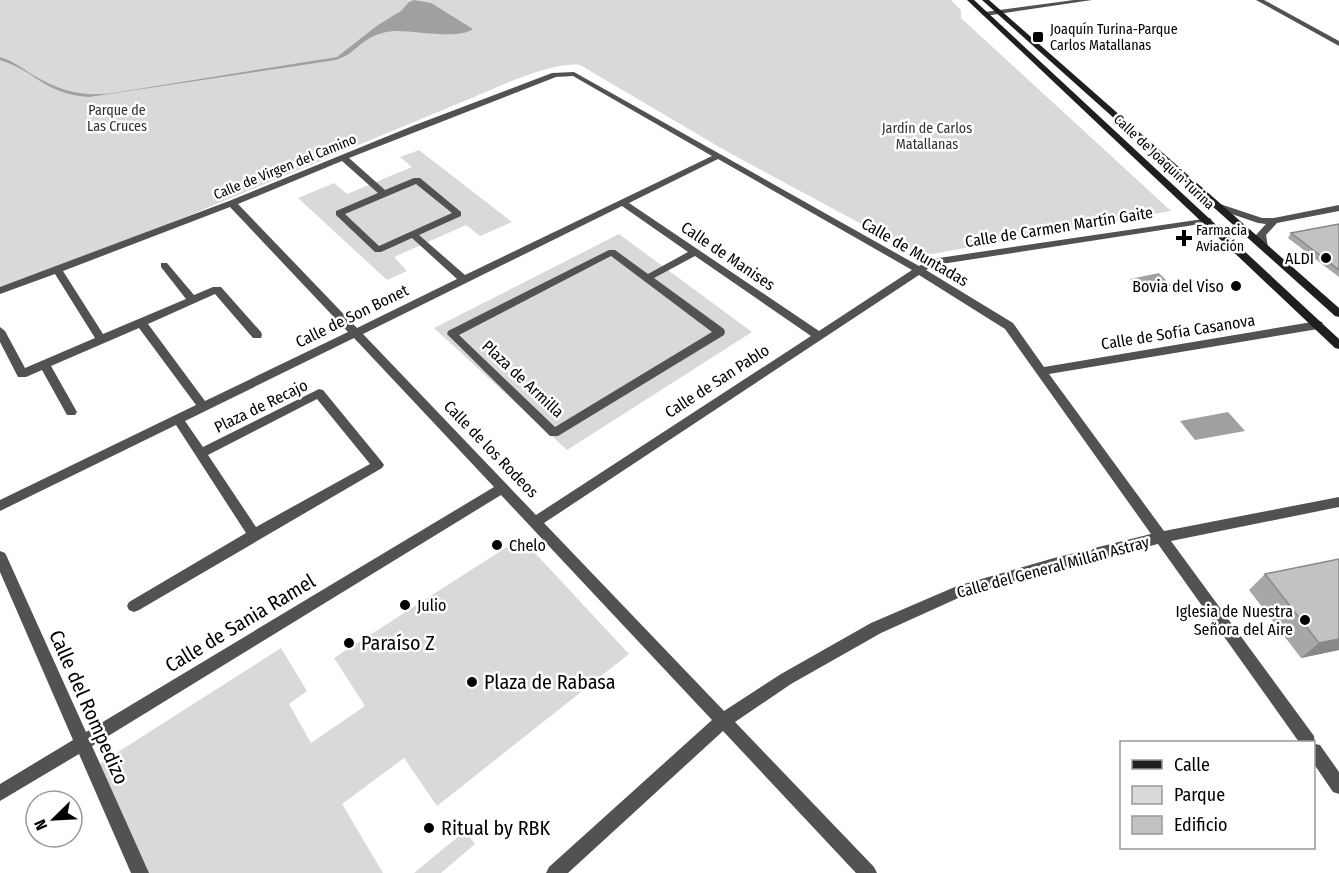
<svg xmlns="http://www.w3.org/2000/svg" width="1339" height="873" viewBox="0 0 1339 873" font-family="'Fira Sans Condensed',sans-serif">
	<rect width="100%" height="100%" fill="#fff"/>
	<!-- green -->
	<path fill="#d9d9d9" d="M0,0h951l10,10v8l210,193 -250,45 -195,-105 -146,-86c-30,-4 -88,25 -118,37l-462,192z
		M419,150l93,72 -32,14 -14,-11 -72,32 13,14 -20,9 -89,-82 36,-15 13,11 65,-27 -12,-10z
		M619,234l133,98 -185,118 -133,-122z
		M521,538l108,116 -192,152 -33,-48 -62,46 41,69h-243l-47,-105 188,-120 26,43 -18,13 22,39 54,-37 -31,-48z
		M465,831l10,13 -34,29h-27z"/>
	<!-- water -->
	<path fill="#a0a0a0" d="M414,0l17,3 42,26c-15,11 -59,1 -79,2 -33,3 -35,22 -58,29l-247,37c-45,-3 -53,-26 -89,-37v-3c13,4 22,11 33,18 27,16 49,22 80,18l224,-36 41,-32 23,-14 8,-9z
		M1159,273l13,13 -29,6 -13,-13z
		M1228,412l17,19 -50,9 -15,-19z"/>
	<g fill="none" stroke-linecap="round" stroke-linejoin="round">
		<!-- minor -->
		<path fill="#525252" fill-rule="evenodd" d="M1074,0h18l-107,16 -3,-2 3,-2z
			M1256,0h8l75,41v5z
			M574,72l345,194 13,-7 278,-41 2,2 -5,3 -272,42 -9,5 87,53 31,44 274,-46 4,1 1,3 -5,4 -269,45 115,157 175,-34v10l-168,34 143,195 1,8 5,1 19,27v22l-6,-2 -19,-28v-22h-15l-141,-198 -104,26 -89,25 -84,38 -90,51 -56,38 139,145 3,6h-21l-133,-142 -155,142h-22l3,-6 163,-147 -211,-225 -409,251 57,127h-18l-52,-119 -79,47v-17l73,-44 -73,-168v-21l5,2 2,4 79,175 408,-245 -140,-149 -169,83 18,26 116,-58 4,1 59,72 2,3 -2,3 -243,142 -5,2 -5,-2 -2,-4 2,-4 117,-69 -70,-108 -176,86v-11l196,-95 -57,-77 -88,38 26,46 -2,3h-8l-25,-45 -16,7h-8l-18,-35v-15l5,4 20,37 70,-30 -40,-64 -55,20v-7l229,-86 186,-76 137,-52zM573,76l139,80 -247,119 -46,-40 42,-19v-4l-41,-34h-6l-29,12 -36,-32 207,-81zM718,159l194,111 -93,61 -190,-128zM342,161l36,32 -42,18v4l39,37h6l31,-14 45,41 -100,49 -119,-124zM416,184l36,29 -73,33 -34,-32zM622,206l66,46 -40,22 -33,-24h-6l-161,81 -1,3 103,102h8l166,-101 1,-3 -1,-3 -70,-51 41,-22 116,80 -275,179 -173,-181zM230,207l118,125 -143,69 -57,-77 67,-30 38,44h8l1,-3 -1,-3 -40,-45h-8l-19,8 -27,-32h-6v4l25,32 -83,35 -40,-63zM611,256l101,76 -157,95 -96,-92zM919,275l86,54 146,205 -97,24 -97,28 -86,37 -90,51 -57,37 -180,-188zM317,399l53,65 -114,63 -48,-72z
			M1217,203l45,15h12l65,-13v6l-62,12 -11,12 2,12 -5,3 -5,-3 -2,-12 10,-11 -8,-1 -44,-15 -2,-2z"/>
		<!-- secondary -->
		<path fill="#1f1f1f" fill-rule="evenodd" d="M967,0h7l365,339v10l-4,-1z
			M982,0h7l350,308v9l-4,-1z"/>
	</g>
	<!-- wall -->
	<path fill="#a7a7a7" d="M1339,224v53l-51,-39 3,-5z
		M1339,559v91l-38,8 -52,-68 16,-16z"/>
	<!-- shaded-wall -->
	<path fill="#888" d="M1339,639v11l-38,8 18,-15z"/>
	<!-- building -->
	<path fill="#c2c2c2" stroke="#888" stroke-width="1.5" d="M1339,224v46l-48,-37z
		M1339,559v80l-20,4 -54,-69z"/>
	<!-- markers -->
	<g fill="#000" stroke="#fff" stroke-width="2">
		<rect x="1032" y="31" width="12" height="12" rx="3"/>
		<path d="M1181 229h6v6h6v6h-6v6h-6v-6h-6v-6h6z"/>
		<circle cx="1326" cy="258" r="6"/>
		<circle cx="1236" cy="286" r="6"/>
		<circle cx="497" cy="545" r="6"/>
		<circle cx="405" cy="605" r="6"/>
		<circle cx="1305" cy="620" r="6"/>
		<circle cx="349" cy="643" r="6"/>
		<circle cx="472" cy="682" r="6"/>
		<circle cx="429" cy="828" r="6"/>
	</g>
	<g text-anchor="middle" dominant-baseline="central" stroke-width="5" stroke-linejoin="round" paint-order="stroke">
		<!-- far-poi labels -->
		<g font-size="14" fill="#000" stroke="#fff" text-anchor="start">
			<text x="1050" y="29">Joaquín Turina-Parque<tspan x="1050" dy="16">Carlos Matallanas</tspan></text>
			<text x="1196" y="230">Farmacia<tspan x="1196" dy="16">Aviación</tspan></text>
		</g>
		<!-- far-park labels -->
		<g font-size="14" fill="#303030" stroke="#fff">
			<text x="117" y="110">Parque de<tspan x="117" dy="16">Las Cruces</tspan></text>
			<text x="927" y="128">Jardín de Carlos<tspan x="927" dy="16">Matallanas</tspan></text>
		</g>
		<!-- far-street labels -->
		<g font-size="14" fill="#000" stroke="#fff">
			<text transform="translate(1164 162) rotate(43)">Calle de Joaquín Turina</text>
			<text transform="translate(285 167) rotate(-22)">Calle de Virgen del Camino</text>
		</g>
		<!-- street labels -->
		<g font-size="16" fill="#000" stroke="#fff">
			<text transform="translate(1059 227) rotate(-9)">Calle de Carmen Martín Gaite</text>
			<text transform="translate(915 252) rotate(30)">Calle de Muntadas</text>
			<text transform="translate(728 256) rotate(34)">Calle de Manises</text>
			<text transform="translate(352 316) rotate(-26)">Calle de Son Bonet</text>
			<text transform="translate(1178 332) rotate(-9)">Calle de Sofía Casanova</text>
			<text transform="translate(523 379) rotate(43)">Plaza de Armilla</text>
			<text transform="translate(717 381) rotate(-33)">Calle de San Pablo</text>
			<text transform="translate(261 406) rotate(-26)">Plaza de Recajo</text>
			<text transform="translate(491 449) rotate(46)">Calle de los Rodeos</text>
			<text transform="translate(1053 567) rotate(-15)">Calle del General Millán Astray</text>
		</g>
		<!-- poi labels -->
		<g font-size="16" fill="#000" stroke="#fff" text-anchor="end">
			<text x="1314" y="258">ALDI</text>
			<text x="1224" y="286">Bovia del Viso</text>
			<text x="509" y="545" text-anchor="start">Chelo</text>
			<text x="417" y="605" text-anchor="start">Julio</text>
			<text x="1293" y="611">Iglesia de Nuestra<tspan x="1293" dy="18">Señora del Aire</tspan></text>
		</g>
		<!-- near-street labels -->
		<g font-size="20" fill="#000" stroke="#fff">
			<text transform="translate(240 623) rotate(-31)">Calle de Sania Ramel</text>
			<text transform="translate(89 707) rotate(66)">Calle del Rompedizo</text>
		</g>
		<!-- near-poi labels -->
		<g font-size="20" fill="#000" stroke="#fff" text-anchor="start">
			<text x="361" y="643">Paraíso Z</text>
			<text x="484" y="682">Plaza de Rabasa</text>
			<text x="441" y="828">Ritual by RBK</text>
		</g>
	</g>
	<!-- legend -->
	<rect x="1120" y="741" width="195" height="108" fill="#ffffff" stroke="#999999" stroke-width="1.5"/>
	<rect x="1132" y="760" width="30" height="9" fill="#1f1f1f" stroke="#999999" stroke-width="1.5"/>
	<text x="1174" y="771" font-size="18" fill="#000000">Calle</text>
	<rect x="1132" y="786" width="30" height="18" fill="#d9d9d9" stroke="#999999" stroke-width="1.5"/>
	<text x="1174" y="801" font-size="18" fill="#000000">Parque</text>
	<rect x="1132" y="816" width="30" height="18" fill="#c2c2c2" stroke="#999999" stroke-width="1.5"/>
	<text x="1174" y="831" font-size="18" fill="#000000">Edificio</text>
	<!-- north arrow -->
	<g transform="translate(54 819) rotate(246)"><circle r="28" fill="#ffffff" stroke="#999999" stroke-width="1.5"/>
	<path d="M0-4.5L10 22L0 15L-10 22Z" fill="#000000"/>
	<text y="-9" font-size="16" font-weight="bold" text-anchor="middle" fill="#000000">N</text>
	</g>
</svg>
